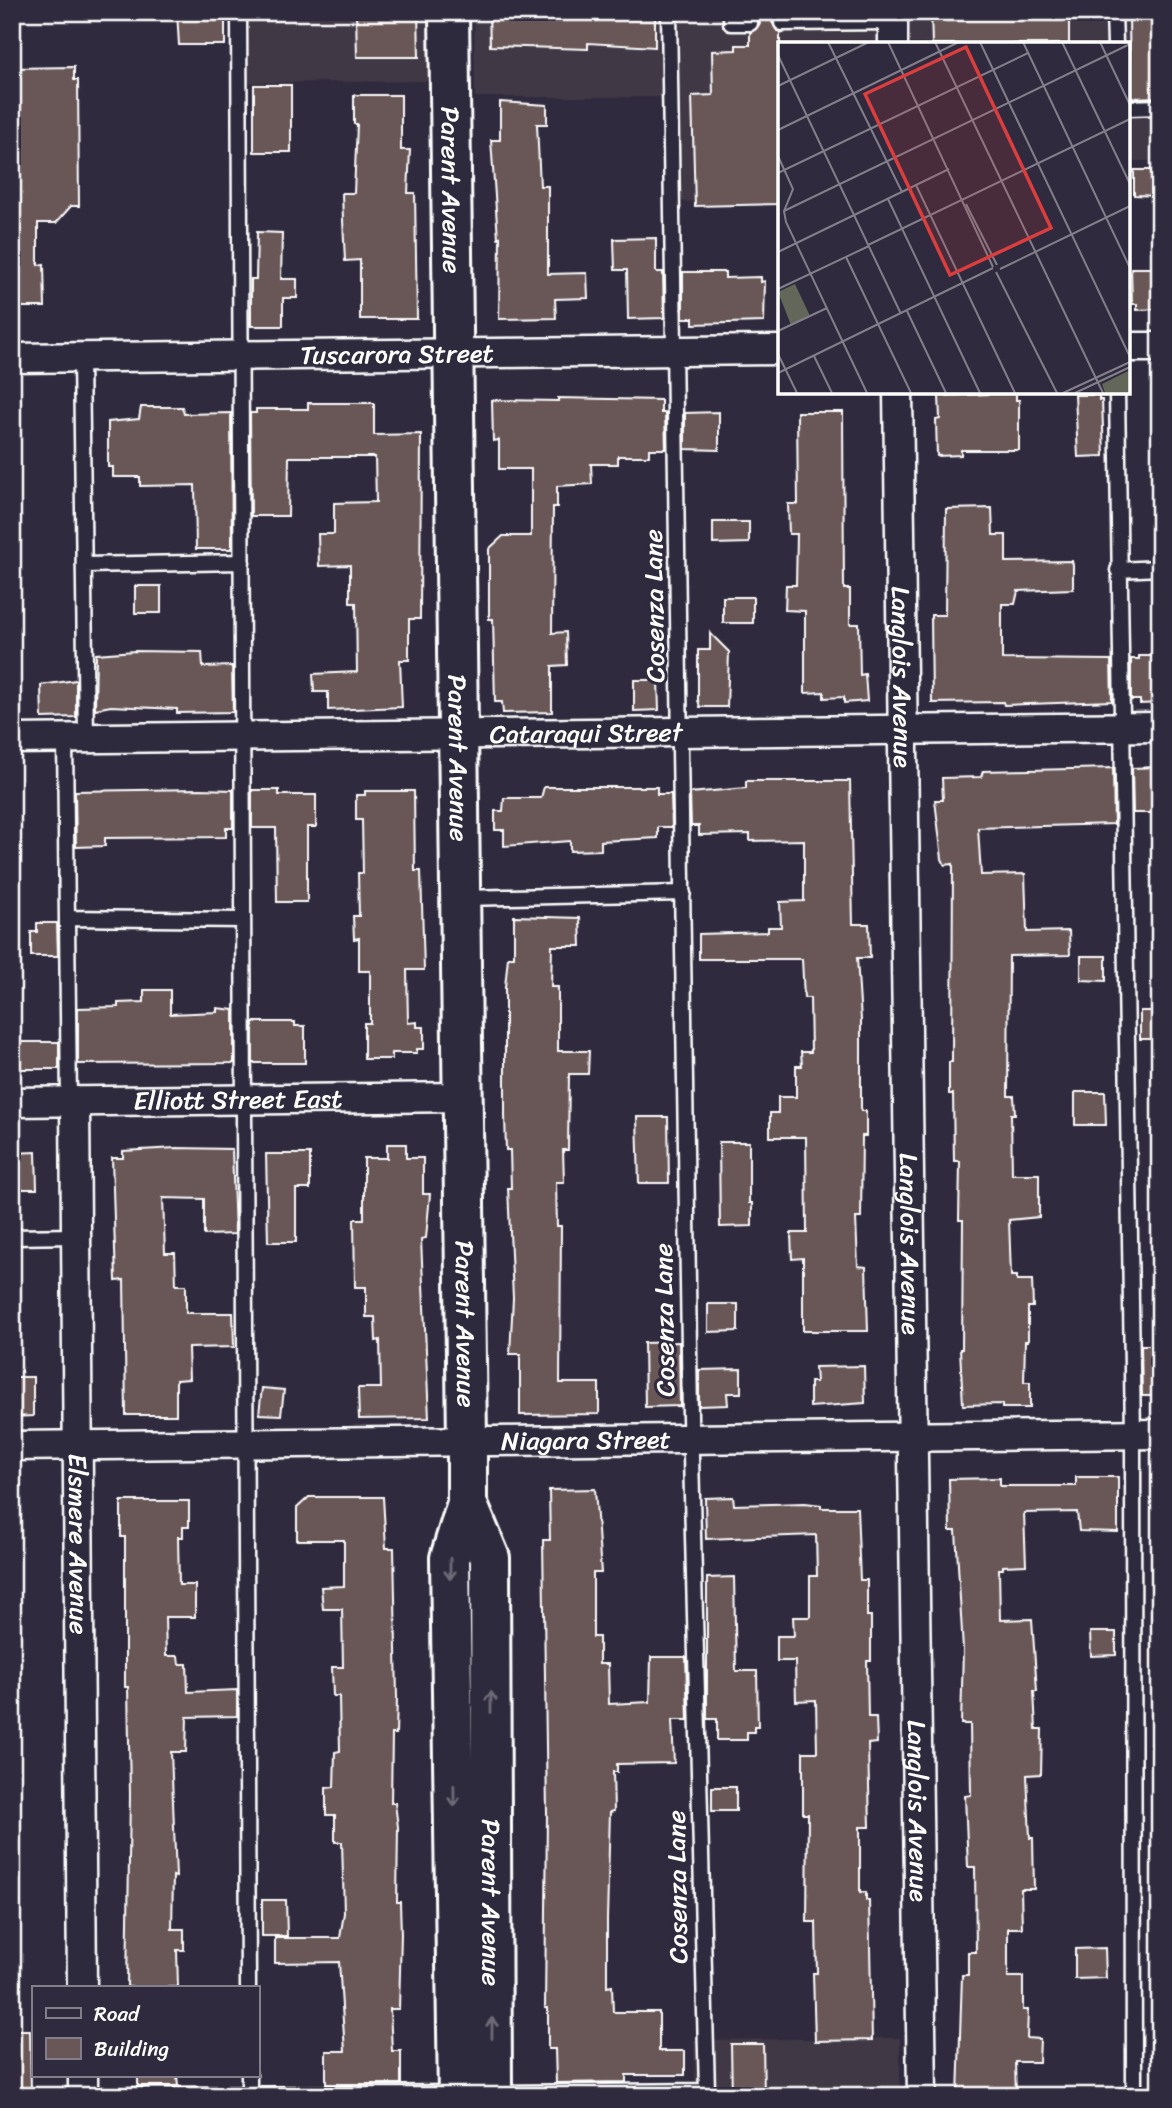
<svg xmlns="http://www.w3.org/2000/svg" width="1172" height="2108" viewBox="0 0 1172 2108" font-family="Sriracha,sans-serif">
	<rect width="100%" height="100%" fill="#2f2a3d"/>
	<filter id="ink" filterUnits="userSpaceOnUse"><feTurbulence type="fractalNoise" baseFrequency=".0143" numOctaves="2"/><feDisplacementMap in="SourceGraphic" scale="14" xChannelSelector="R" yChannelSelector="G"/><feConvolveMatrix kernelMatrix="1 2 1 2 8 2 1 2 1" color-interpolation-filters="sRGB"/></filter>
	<g filter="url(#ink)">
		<!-- built -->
		<path fill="#403845" d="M237,12h194l1,69 -194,2z
			M474,12h686v149h-32v-117h-348v160l-116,-3 -4,-104h-185z
			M900,2038v58h-384l179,-9 -1,-47z"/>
		<!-- building -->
		<path fill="#695757" stroke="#fff" stroke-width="2" d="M177,12h48v33h-46z
			M356,12h62l1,45h-62z
			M489,12h166v35l-67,-4v6l-98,-3z
			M783,12l-11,10 5,9 6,2 -3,1v170l-85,2 -3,-110 21,-1 -1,-44 24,-1v-5h14v-12l10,-9 -2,-6 -8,-6z
			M931,12h138v32h-137z
			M1129,12h31v85l-30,1z
			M74,67v13h4l1,126h-8l-15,17h-18v42l6,-1 1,43h-25v-9h-8v-230z
			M254,85h37v67h-37z
			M354,95h47v55h9l-2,43h7l2,126h-57v-59l-15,1 -2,-41 -1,-27h12l3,-69h-3z
			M500,102l47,3v19h-10l3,62h8v88l39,-1 1,25 -33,1 1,19 -57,1 1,-82 -2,1 -7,-98h9z
			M1134,170h26v26l-26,-1z
			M257,232l25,1 -1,46h16v19h-14v28h-32v-47h5z
			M656,238v34h7l1,46 -36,1 -1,-49h-12l-1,-31z
			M1131,268h29v41l-23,1v-6h-5z
			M683,272h42v6l36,-1v5l4,-1 -1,41 -71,2v-6h-10z
			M1016,393v7h3v50h-58v5l-24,1 -1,-36 4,-1 -1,-23z
			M1075,395h24v5h3l2,56 -26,1z
			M558,398l103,2v13h4l1,36h-17v7h-31v8h-27l1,20 -35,2v21h-4l-1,126 14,-1 1,33 -15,1v46l-49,1 -1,-11h-7l-2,-83h-4v-70l14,-13h28v-67h-32v-29l-6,1 -1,-41 66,1z
			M308,403h66v32l47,-1 -1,185h-11v41h-9l2,47 -74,3v-18h-14l-1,-18 44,-2 -1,-69h-6v-38l-31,1 -1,-32h16v-31l42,-1 -1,-45h-86l-1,59h-37l-1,-103h6v-4h52z
			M141,407h41l2,7 47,-1 1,136h-36l-1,-64 -55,1v-9h-27v-10h-5v-45l31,-3z
			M719,412v38l-34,-1v-36z
			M797,412h46l1,177h6v35h9l1,51 5,-1 2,27 -23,2v-6l-20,1v-6l-19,1v-82l-20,-1 1,-25h10l1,-51h-8l-1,-30h10z
			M992,508l1,27h13v27l66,-1 1,4v24l-55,2 -3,13h-13v55l109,1 1,41 -108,4 -1,-3 -71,1 -1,-88h14l1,-106z
			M713,522h36v21l-36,1z
			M135,586h26v27h-26z
			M723,597h30v26h-30z
			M710,633l19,19 -2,55h-27l-2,-7v-50h12z
			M135,651l67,1 1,15 29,-1 1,46 -56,1v-4l-66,-3 -16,3 1,-55z
			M1139,656h21v47l-20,1v-4h-9v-41h8z
			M76,680v37l-34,1 -1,-33z
			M634,680h24l1,30 -25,1z
			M1158,767l2,46h-27l-1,-45z
			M1113,768l1,56 -136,4 3,47 44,-1 2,58 42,-1 1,24 -61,1 -1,140h6l1,18h-4l1,60h27v43l-30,3 2,56h6v4h15l1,27h-5v34h-3l-1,41h6v26h-28v-4l-39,1 -3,-56h2l1,-129h-4l1,-59h-6l-1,-67h-4v-32h3l1,-198 -8,1 -3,-6 -7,-59h8l-1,-22 39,-1 2,-6z
			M746,781h104l3,143h16l1,34h-13l4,62v91h5v25h-4l-1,82h-5l2,48 8,1 2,64h-65v-73l-11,1 -1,-26h16l-1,-96h-36v-24h8v-16h18v-31h6l-1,-14h10l-1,-54h-6l-2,-39h-103v-25l69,-2v-5h13l-1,-25 24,-1v-61l-54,1v-7l-51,1v-9h-8l-1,-33 56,-5z
			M544,787h113v7h14l1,33h-14v11l-57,3v9l-31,1v-10l-66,5v-16h-9v-19h8l1,-13h37z
			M200,789l33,1v38h-7v9l-121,1v8l-29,1 -1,-56z
			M252,790h27v5h37v32h-9v75h-30l-1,-74h-24z
			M365,791h49l1,80h6l3,99h-17l1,53 9,-1v5h7v22h-7v4h-25v6h-28v-36h6v-52h-11v-33l-5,1 -1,-23h6l-1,-43h5l-1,-53h-6v-25h9z
			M514,916l66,2 1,28h-29l-1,41h7v64h31l-1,23h-19l-1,76h-5l1,32h-8l1,44h4l-1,157h39v31l-79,1v-61h-10l3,-56 -5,-110h3l-1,-38h-4l-1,-35v-128l3,-30h6z
			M37,923h20l1,33h-27v-24h6z
			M1081,956h25v25l-25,-1z
			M144,990h26v24l47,-2v-4l17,2v53l-156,1v-56l40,-1v-4l26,-1z
			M1140,1011h20v28h-20z
			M253,1022h42v4h10v37h-52z
			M20,1042h39v27h-39z
			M1075,1092h30l1,33h-31z
			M637,1117h31l1,66h-30z
			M719,1142h30v61h3v23l-32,1z
			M387,1144h19v14h17v36h7l-4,44 -5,1 8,179 -70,1 -1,-31h23l-1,-48 -4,1 -1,-24h-9v-30h-11l-1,-68h10v-61h23z
			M176,1148l56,1 3,85 -31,1v-36l-41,-1 2,55h10l1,32h10v28h47l1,34 -46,1 1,31 -13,1v35h-50l-2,-135 -8,1 -4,-123h11v-7z
			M36,1152l1,37h-24l-1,-36z
			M266,1154h44v35h-14v53h-28z
			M708,1304h30v27l-30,1z
			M679,1342l1,64 -35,1 -1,-64z
			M1141,1345h19v51h-18z
			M864,1366l1,37 -55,4v-25h6l-1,-15z
			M741,1369v24h-14l1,12 -29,1v-36z
			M12,1377h21v39l-21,1z
			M262,1388l22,2 -3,25 -22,-1z
			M1076,1477h42v55l-39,-1 -2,-19 -53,1 2,52 -23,1v3h-4l1,51 32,-1 5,72h-3l2,38h6l-1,45 -14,1 3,63h3l1,51h-13l1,39h-14v49h15v33h5l-1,28 13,1 -1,23h-24l1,34h-58l4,-121h6v-23h8l-1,-85h-7l-3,-71 6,-1 -1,-71h-9l2,-74 -7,-119h-6l-1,-52 51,-1v8h76z
			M595,1489l6,84h-8v64h6v27h9l1,40 41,-2 1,-45h35l2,63h-16l2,43 -57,1v8h-4l1,39 -4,1 -3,107v68l5,-1 1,26h46v39h26v24h-59v7l-70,1 -1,-34h-7v-41h-3l2,-194 -4,-274h7l-1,-50z
			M309,1497h74l3,51h8l3,150 -1,36h-4l-1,69h4l3,24 -1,75h3l1,32 -2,75h-9l2,42h9v33h-75v-33h19l-6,-89 -64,1v-25h65l4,-25 -2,-71h-7v-27h-9v-27l8,-1 1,-35 5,-1 -1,-55h-6l-1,-29h11l-1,-58h-19l-2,-22 23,-1v-46h-47v-32z
			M733,1497l1,8 71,-2 16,2v3h36l3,72h7v36h4v45h-4l1,56h8l1,26 -9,1 2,83h-10v65h6v8h3l3,140 -57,1 -2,-68h4l-1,-51h-9l1,-108h-5v-62h14l-1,-52 -20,1 -1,-40h-18v-25h17l-1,-19h17v-41h7l-1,-41 -110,4 -1,-41z
			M121,1501h68v26h-6v10h-5l1,48h16v32h-30l1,39h12l1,8h8l1,28 49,-2v26l-50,1 -1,35h-15l5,125 -3,-1 -1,53h12v21h-7l1,37h-51l3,-192 -2,-108h-3v-150h-4z
			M734,1577l2,94h21l1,56h-4v5h-7v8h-30v-21h-10v-141z
			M1090,1632h26v23l-25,1z
			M712,1787h24v24h-24z
			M262,1900h24l1,36h-25z
			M1105,1948l1,30 -31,1v-30z
			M12,2030h18l1,64h-19z
			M731,2044h32l1,52h-32z
			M138,2075h39l1,11h-40z"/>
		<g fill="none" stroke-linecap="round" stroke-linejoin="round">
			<defs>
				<path id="lane" d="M239,12l9,1975
					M731,12v11h19
					M1114,12l1,32
					M782,23l111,-1
					M1128,108l32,-1
					M81,357l5,381
					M1117,392l16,1042 1,662
					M84,565l158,-3
					M1118,570l42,-2
					M65,739l4,363
					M462,898l221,-5
					M67,918l176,2
					M12,1237l63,-1
					M249,2075v19
					M495,2093l212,-2 -17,-675 -21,-1404
					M87,2096l370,-3"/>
				<g id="street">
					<path d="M893,12v32"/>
					<path d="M1128,347h32"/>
					<path id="s1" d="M12,358l768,-8"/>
					<path id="s2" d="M898,392l24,1704"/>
					<path id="s3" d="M12,739l1148,-12"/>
					<path id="s4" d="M75,1101l7,886"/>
					<path id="s5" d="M12,1102l451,-5"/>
					<path id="s6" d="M12,1446l1148,-12"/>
					<path d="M83,2075v21"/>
				</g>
				<g id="secondary">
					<path id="s7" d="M449,12l18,1428v63l-17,55 8,538"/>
					<path id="s8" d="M467,1503l23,55 2,538"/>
				</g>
			</defs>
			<!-- lane casing -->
			<use href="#lane" stroke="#fff" stroke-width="19"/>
			<!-- street casing -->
			<use href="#street" stroke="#fff" stroke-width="33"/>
			<!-- secondary casing -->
			<use href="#secondary" stroke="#fff" stroke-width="44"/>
			<!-- lane -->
			<use href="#lane" stroke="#2f2a3d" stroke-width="14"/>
			<!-- street -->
			<use href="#street" stroke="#2f2a3d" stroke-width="28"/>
			<!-- secondary -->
			<use href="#secondary" stroke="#2f2a3d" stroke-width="38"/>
		</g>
		<!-- one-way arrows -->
		<defs><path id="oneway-shaft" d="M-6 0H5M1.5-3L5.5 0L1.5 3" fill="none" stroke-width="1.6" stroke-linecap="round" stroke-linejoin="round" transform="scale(1.75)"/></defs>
		<g stroke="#6d6a77">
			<use href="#oneway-shaft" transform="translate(450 1569) rotate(90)"/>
			<use href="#oneway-shaft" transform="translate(491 1702) rotate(-90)"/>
			<use href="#oneway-shaft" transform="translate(454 1796) rotate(89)"/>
			<use href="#oneway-shaft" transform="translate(492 2028) rotate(-90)"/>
		</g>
	</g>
	<g text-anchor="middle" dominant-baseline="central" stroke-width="6" stroke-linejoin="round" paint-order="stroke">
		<!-- street labels -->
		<g font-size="26" fill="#fff" stroke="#2f2a3d">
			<text stroke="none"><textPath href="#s7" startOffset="178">Parent Avenue</textPath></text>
			<text stroke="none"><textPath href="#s1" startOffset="385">Tuscarora Street</textPath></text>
			<text transform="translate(654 606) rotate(-91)">Cosenza Lane</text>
			<text stroke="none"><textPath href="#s2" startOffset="285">Langlois Avenue</textPath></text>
			<text stroke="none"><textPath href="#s3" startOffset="574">Cataraqui Street</textPath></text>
			<text stroke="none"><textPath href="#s7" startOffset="746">Parent Avenue</textPath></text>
			<text stroke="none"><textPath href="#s5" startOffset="226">Elliott Street East</textPath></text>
			<text stroke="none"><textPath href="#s2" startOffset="852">Langlois Avenue</textPath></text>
			<text transform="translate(664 1320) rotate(-91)">Cosenza Lane</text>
			<text stroke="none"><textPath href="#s7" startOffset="1312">Parent Avenue</textPath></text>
			<text stroke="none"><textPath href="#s6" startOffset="574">Niagara Street</textPath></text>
			<text stroke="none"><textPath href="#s4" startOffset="443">Elsmere Avenue</textPath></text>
			<text stroke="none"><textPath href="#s2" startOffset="1419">Langlois Avenue</textPath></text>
			<text transform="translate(677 1887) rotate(-91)">Cosenza Lane</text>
			<text stroke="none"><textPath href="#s8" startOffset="404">Parent Avenue</textPath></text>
		</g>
	</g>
	<!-- overview -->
	<g transform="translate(778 42)">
		<rect width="352" height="352" fill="#2f2a3d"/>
		<path d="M17,242l15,32 -19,9 -13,-33zM352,328v23h-25l-3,-9z" fill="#62675a"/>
		<path fill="none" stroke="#827f8b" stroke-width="2" d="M50,0l74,150M110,0l105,225M157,0l168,351M202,0l150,315M245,0l107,226M284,0l68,142M322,0l30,63M0,13l123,259M0,44l91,-44M0,88l181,-88M0,114l15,33 -9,22 2,11 81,171M0,131l250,-120M138,143l99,208M110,157l92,194M188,162l31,61M6,169l346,-167M90,203l262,-126M0,210l171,-83M68,215l65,136M222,227l130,-63M218,230l61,121M0,247l91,-43M129,269l39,82M0,289l49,-23M0,312l19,39M36,314l18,37M0,331l215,-105M285,351l67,-31M297,351l55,-26"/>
		<path fill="#da3e3e" fill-opacity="0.15" stroke="#da3e3e" stroke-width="3.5" d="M188,5l85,181 -101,47 -85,-181z"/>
		<rect width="352" height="352" fill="none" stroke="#fff" stroke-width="3.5"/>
	</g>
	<!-- margin -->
	<rect width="1172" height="2108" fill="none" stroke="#2f2a3d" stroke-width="42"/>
	<rect x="21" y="21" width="1130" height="2066" fill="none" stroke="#fff" stroke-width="2.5" filter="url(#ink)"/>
	<!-- legend -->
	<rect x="32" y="1986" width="228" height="91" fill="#2f2a3d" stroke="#827f8b" stroke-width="2"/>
	<rect x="46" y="2008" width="35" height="10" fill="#2f2a3d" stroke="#827f8b" stroke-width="2"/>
	<text x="94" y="2021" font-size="21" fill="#ffffff">Road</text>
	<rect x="46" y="2038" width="35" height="21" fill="#695757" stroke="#827f8b" stroke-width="2"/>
	<text x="94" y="2056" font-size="21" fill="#ffffff">Building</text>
</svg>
